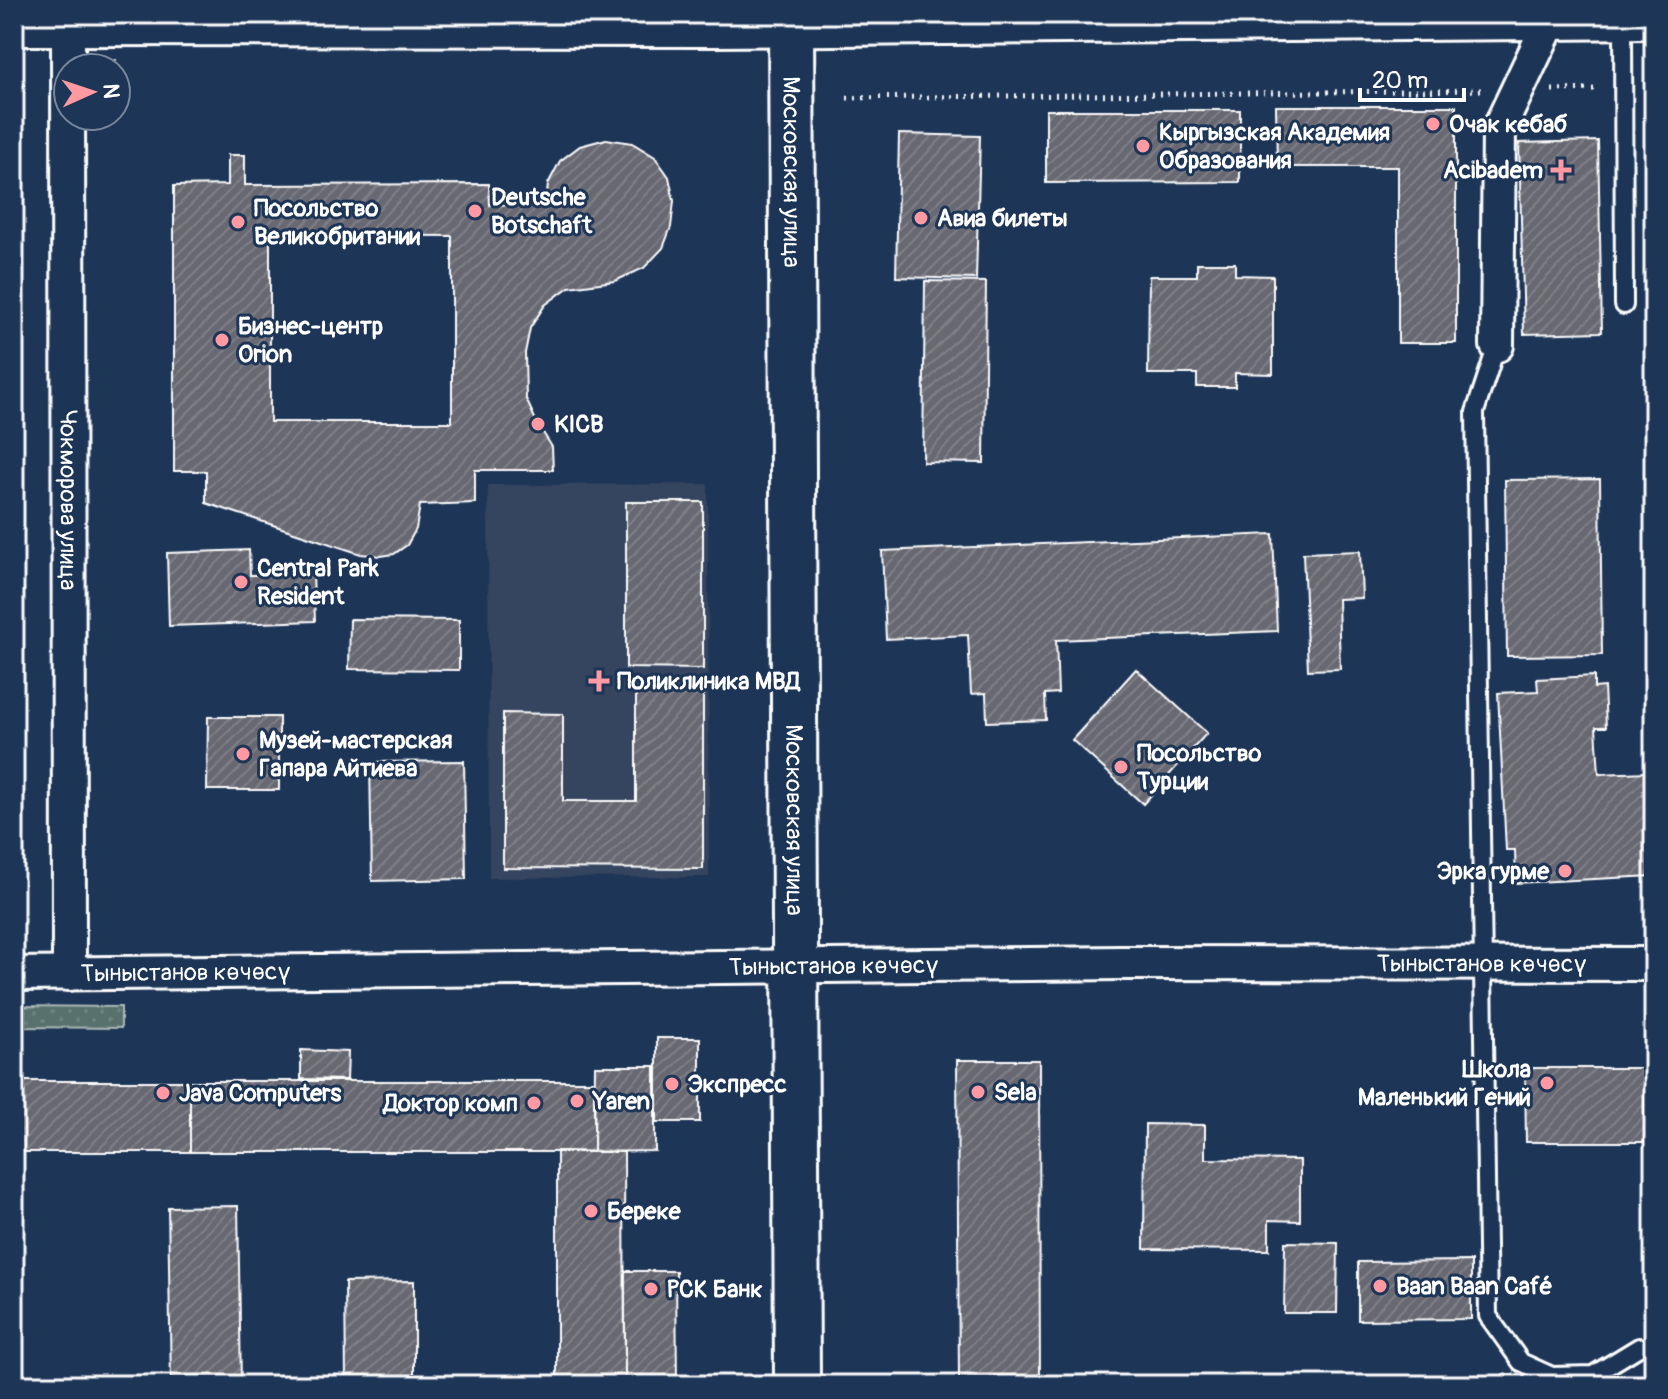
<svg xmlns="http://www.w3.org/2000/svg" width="1668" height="1399" viewBox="0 0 1668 1399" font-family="Pangolin,sans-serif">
	<defs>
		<pattern id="green-dots" width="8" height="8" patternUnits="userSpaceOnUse" patternTransform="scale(2)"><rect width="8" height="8" fill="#58716d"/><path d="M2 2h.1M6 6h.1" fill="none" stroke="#718683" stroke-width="1.8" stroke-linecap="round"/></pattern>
		<pattern id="building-hatch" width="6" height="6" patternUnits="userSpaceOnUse" patternTransform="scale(2)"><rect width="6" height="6" fill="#686872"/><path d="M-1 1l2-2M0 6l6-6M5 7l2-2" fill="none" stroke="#7f7f87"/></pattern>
	</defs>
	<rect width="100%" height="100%" fill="#1d3557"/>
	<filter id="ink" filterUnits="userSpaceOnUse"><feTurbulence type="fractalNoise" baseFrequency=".0125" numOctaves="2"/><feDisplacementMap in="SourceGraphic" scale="16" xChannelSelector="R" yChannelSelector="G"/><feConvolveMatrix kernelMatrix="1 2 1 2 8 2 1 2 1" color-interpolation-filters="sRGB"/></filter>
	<g filter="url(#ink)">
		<!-- built -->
		<path fill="#34445f" d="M708,484l1,393 -220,1 -1,-393z"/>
		<!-- green -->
		<path fill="url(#green-dots)" stroke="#acb8b6" stroke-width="2" d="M14,1006l107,1v21l-107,-1z"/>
		<!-- building -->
		<path fill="url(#building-hatch)" stroke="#fff" stroke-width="2" fill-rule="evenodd" d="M1276,106h180v237h-58v-176h-121z
			M1046,110h194v72l-194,1z
			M899,134l81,2 -4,143 -80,-2z
			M606,139l26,4 23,14 14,20 5,24 -3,26 -8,21 -19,20 -29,13 -46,6 -24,18 -15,23 -5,25 1,46 11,24 15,24 1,23h-78v33l-55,2 -4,24 -9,16 -13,9 -13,2 -20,-2 -155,-51v-32h-32v-285l54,-1v-30h17v30l244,-1 1,21 56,-2 2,-19 12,-23 20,-15zM270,235l182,1v186h-182z
			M1598,141l4,191 -78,2 -5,-191z
			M1197,263h38v12l38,1v98l-38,-1v14h-38v-13h-49l1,-98h48z
			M925,281l61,1 -2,181 -61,-1z
			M1600,479l2,176 -95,1 -2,-176z
			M626,502h77v167l-77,-1z
			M1273,534l4,97 -221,9 2,53 -13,1 1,26 -59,2 -1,-29 -15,1 -3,-59 -82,4 -4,-88z
			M249,550l1,25 63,-1 2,47 -146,5 -2,-73z
			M1360,551l2,47 -24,1 2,70 -32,1 -5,-117z
			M350,619l109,1v50l-110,-1z
			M1136,669l71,64 -64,71 -71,-64z
			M1594,676v12l10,-1 2,40h-10l3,47 48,-2 6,104 -137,7 -1,-33h-9l-8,-157 40,-2 -1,-12z
			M636,682l67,1v186l-200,-1v-155l60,1v87h73z
			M208,717h71v73h-72z
			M464,761l2,118 -94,2 -2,-119z
			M657,1038h43v84h-43z
			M301,1050l47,2 -1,28 -46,-1z
			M957,1060h82l1,325h-81z
			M595,1066h60v85l-61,1z
			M1525,1068h120v74h-119z
			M14,1081h176v71h-176z
			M190,1081h404v71h-404z
			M1145,1124l60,1v34l95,1v61l-31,-1v30l-125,-1z
			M557,1151l67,1 1,233h-68z
			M238,1206l3,179h-70l-3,-178z
			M1285,1242l53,1 -1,70h-53z
			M1471,1261v58l-113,1v-58z
			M625,1271h51l1,114h-52z
			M414,1281v100h-68l-1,-99z"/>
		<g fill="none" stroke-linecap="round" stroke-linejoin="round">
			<defs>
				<path id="service" d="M1623,19l1,286
					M1497,345l-22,67 13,904 33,46 31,14 41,-1 46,-28"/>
				<g id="minor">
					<path id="s1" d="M68,24l1,950"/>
					<path d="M1497,345l2,-216 52,-110"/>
					<path id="s2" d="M14,974l1108,-11 532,1"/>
				</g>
				<path id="tertiary" d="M14,25l701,1 939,-8"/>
				<g id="secondary">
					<path id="s3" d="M791,14l6,1371"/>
				</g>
			</defs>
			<!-- service casing -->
			<use href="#service" stroke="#fff" stroke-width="22"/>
			<!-- minor casing -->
			<use href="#minor" stroke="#fff" stroke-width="38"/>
			<!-- tertiary casing -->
			<use href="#tertiary" stroke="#fff" stroke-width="46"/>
			<!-- secondary casing -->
			<use href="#secondary" stroke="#fff" stroke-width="50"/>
			<!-- path -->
			<path stroke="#fff" stroke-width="5" stroke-dasharray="2 6" stroke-linecap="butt" d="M114,60l18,33
				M1552,90l46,-1
				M847,98l635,-8"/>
			<!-- service -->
			<use href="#service" stroke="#1d3557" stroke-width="16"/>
			<!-- minor -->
			<use href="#minor" stroke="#1d3557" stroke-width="32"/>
			<!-- tertiary -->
			<use href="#tertiary" stroke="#1d3557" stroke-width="40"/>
			<!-- secondary -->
			<use href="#secondary" stroke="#1d3557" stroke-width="44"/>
		</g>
	</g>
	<!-- markers -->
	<g fill="#ff9aa2" stroke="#1d3557" stroke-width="3">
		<circle cx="1433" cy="124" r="8"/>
		<circle cx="1143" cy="146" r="8"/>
		<path d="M1557 158h8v8h8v8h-8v8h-8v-8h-8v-8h8z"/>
		<circle cx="475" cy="211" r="8"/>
		<circle cx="921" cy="218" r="8"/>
		<circle cx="238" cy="222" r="8"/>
		<circle cx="222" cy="340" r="8"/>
		<circle cx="538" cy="424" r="8"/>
		<circle cx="241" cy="582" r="8"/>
		<path d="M595 669h8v8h8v8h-8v8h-8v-8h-8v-8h8z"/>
		<circle cx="243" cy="754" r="8"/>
		<circle cx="1121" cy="767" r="8"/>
		<circle cx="1565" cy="871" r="8"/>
		<circle cx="1547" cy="1083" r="8"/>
		<circle cx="672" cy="1084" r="8"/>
		<circle cx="978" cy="1092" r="8"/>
		<circle cx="163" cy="1093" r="8"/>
		<circle cx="577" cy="1101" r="8"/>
		<circle cx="534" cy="1103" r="8"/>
		<circle cx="591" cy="1211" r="8"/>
		<circle cx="1380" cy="1286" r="8"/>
		<circle cx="651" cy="1289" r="8"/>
	</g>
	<g text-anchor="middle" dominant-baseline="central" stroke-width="6" stroke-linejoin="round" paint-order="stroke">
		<!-- poi labels -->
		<g font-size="24" font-weight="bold" fill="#fff" stroke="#1d3557" text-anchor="start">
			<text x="1449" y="124">Очак кебаб</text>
			<text x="1159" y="132">Кыргызская Академия<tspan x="1159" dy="28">Образования</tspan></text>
			<text x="1543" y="170" text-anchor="end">Acibadem</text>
			<text x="491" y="197">Deutsche<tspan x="491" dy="28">Botschaft</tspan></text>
			<text x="254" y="208">Посольство<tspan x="254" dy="28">Великобритании</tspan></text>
			<text x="937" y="218">Авиа билеты</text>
			<text x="238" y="326">Бизнес-центр<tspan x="238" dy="28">Orion</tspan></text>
			<text x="554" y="424">KICB</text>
			<text x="257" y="568">Central Park<tspan x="257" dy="28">Resident</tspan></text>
			<text x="617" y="681">Поликлиника МВД</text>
			<text x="259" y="740">Музей-мастерская<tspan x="259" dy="28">Гапара Айтиева</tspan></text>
			<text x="1137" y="753">Посольство<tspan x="1137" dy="28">Турции</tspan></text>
			<text x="1549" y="871" text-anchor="end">Эрка гурме</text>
			<text x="1531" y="1069" text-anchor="end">Школа<tspan x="1531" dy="28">Маленький Гений</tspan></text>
			<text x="688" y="1084">Экспресс</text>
			<text x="994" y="1092">Sela</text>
			<text x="179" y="1093">Java Computers</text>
			<text x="593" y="1101">Yaren</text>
			<text x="518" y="1103" text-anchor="end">Доктор комп</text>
			<text x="607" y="1211">Береке</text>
			<text x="1396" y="1286">Baan Baan Café</text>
			<text x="667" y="1289">РСК Банк</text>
		</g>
		<!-- street labels -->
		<g font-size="24" fill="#fff" stroke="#1d3557">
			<text stroke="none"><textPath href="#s3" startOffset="158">Московская улица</textPath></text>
			<text stroke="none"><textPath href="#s1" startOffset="476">Чокморова улица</textPath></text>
			<text stroke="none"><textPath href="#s3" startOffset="806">Московская улица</textPath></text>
			<text stroke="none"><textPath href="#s2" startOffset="1468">Тыныстанов көчөсү</textPath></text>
			<text stroke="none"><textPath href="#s2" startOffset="820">Тыныстанов көчөсү</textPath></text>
			<text stroke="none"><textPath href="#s2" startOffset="172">Тыныстанов көчөсү</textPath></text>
		</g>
	</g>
	<!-- margin -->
	<rect width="1668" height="1399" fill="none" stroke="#1d3557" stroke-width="48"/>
	<rect x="24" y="24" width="1620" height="1351" fill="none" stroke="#fff" stroke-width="3" filter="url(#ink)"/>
	<!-- north arrow -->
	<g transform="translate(92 92) rotate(87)"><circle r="38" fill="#1d3557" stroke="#77869a" stroke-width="2"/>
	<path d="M0-6L14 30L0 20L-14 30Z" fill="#ff9aa2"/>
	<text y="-12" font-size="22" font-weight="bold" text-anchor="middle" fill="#ffffff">N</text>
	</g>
	<!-- scale -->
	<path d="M1360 88v12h104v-12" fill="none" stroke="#ffffff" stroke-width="4"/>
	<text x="1372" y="88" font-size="24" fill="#ffffff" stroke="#1d3557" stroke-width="6" paint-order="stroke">20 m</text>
</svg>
